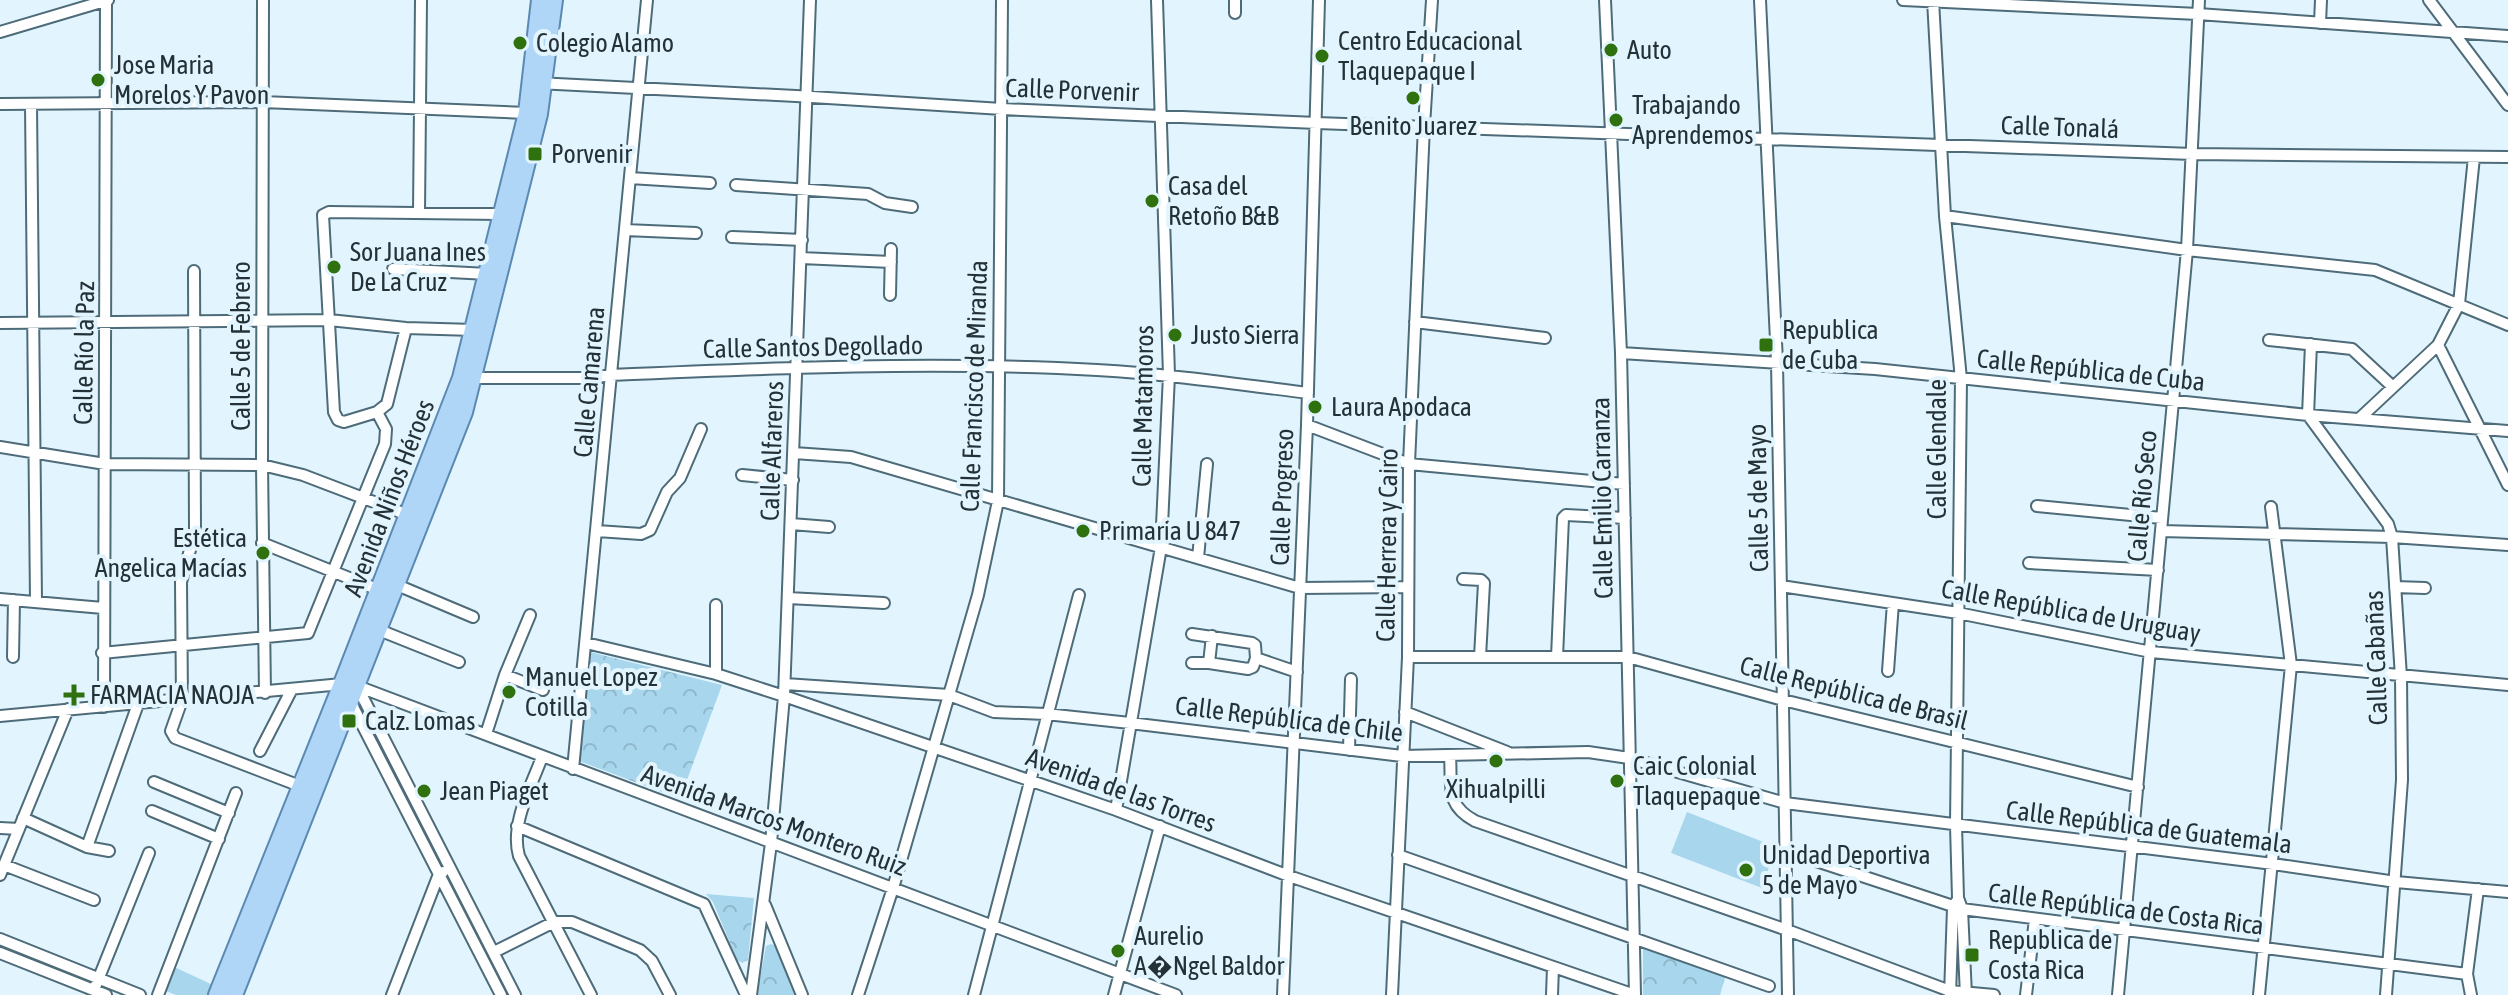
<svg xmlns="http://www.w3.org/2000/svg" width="2508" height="995" viewBox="0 0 2508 995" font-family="'Asap Condensed',sans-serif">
	<defs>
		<pattern id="park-crowns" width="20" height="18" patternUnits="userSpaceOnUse" patternTransform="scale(2)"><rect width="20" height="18" fill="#a8d6ed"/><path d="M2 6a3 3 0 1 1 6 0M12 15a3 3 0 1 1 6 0" fill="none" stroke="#90b8cc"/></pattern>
	</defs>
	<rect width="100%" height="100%" fill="#e2f5ff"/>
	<!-- park -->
	<path fill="url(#park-crowns)" d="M590,652l132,33 -42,114 -101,-38z
		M706,894l48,4 -6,62 -6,3 -5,-3 -24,-58z
		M1643,942l84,29 -7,24h-77z
		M771,944l7,3 18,48h-39l9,-49z"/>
	<!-- garden -->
	<path fill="#a8d6ed" d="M1687,812l89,35 -14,41 -91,-35z
		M170,965l43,20 -5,10h-32l-15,-6z"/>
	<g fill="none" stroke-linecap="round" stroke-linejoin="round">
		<defs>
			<path id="minor" d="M263,0l-1,465 3,228
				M1605,0l16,353 14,642
				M1760,0l17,362 11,633
				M1903,0l295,14 310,22
				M1933,0l12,216 16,163 -5,446 2,73 4,11 4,86
				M2429,0l79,105
				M1235,13v-13
				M2320,23l1,-23
				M0,32l108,-32
				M537,83l259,13 206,13 315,14 876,31 315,3
				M0,104l263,-2 264,11
				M31,104l5,498
				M630,178l80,5
				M736,185l132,9 17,9 27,4
				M419,213l2,-213
				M1945,216l242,34 188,20 133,55
				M625,230l71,3
				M732,237l70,3
				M801,258l90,4
				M393,269l95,5
				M194,271l1,261 -14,50 1,118 -11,31 4,7 125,48
				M890,295l1,-46
				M1415,322l130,16
				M0,323l329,-3 77,8 68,2
				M406,328l-19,76 -10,8 -33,10 -6,-2 -4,-8 -11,-197 6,-3 173,2
				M2269,340l83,9 41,38
				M2311,344l-3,71 80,109 4,13 9,140 1,103 -16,215
				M2438,345l70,140
				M1621,353l254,16 433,46 200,16
				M467,378h123l21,-3c162,-7 324,-14 486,-5 70,4 140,14 211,23
				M2360,418l78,-73 21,-41 15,-147
				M1307,425l102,39 215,20
				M0,447l105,17 157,1 41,10 105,40
				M794,453l57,4 449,131 108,-1
				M742,475l51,5
				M2037,506l125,12
				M791,524l38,3
				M597,531l44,3 9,-4 17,-38 13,-14 21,-49
				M2161,531l231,6 116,8
				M262,543l117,47
				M1198,558l9,-94
				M2029,563l129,7
				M1463,579l18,1 3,3 -4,74
				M397,585l76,32
				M1781,586l177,27 193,39 357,33
				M2395,587l30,1
				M788,598l96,5
				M0,599l103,9
				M716,605v69
				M379,630l80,32
				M586,643l130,31 68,22 332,114 173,66 346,119
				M102,653l206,-20 77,-189 1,-15 -9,-17
				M13,657l1,-57
				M1408,657h220l155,43 355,87
				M1557,657l6,-139 3,-3 59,3
				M1256,658l41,14
				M1192,663h17l39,6 5,-2 3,-9 -1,-13 -3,-2 -60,-9
				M1209,663l3,-27
				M1888,671l5,-68
				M505,675l38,15
				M785,684l164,11 45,17 52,2 84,9 272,33 186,-4 41,6 156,45 488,61 123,18 112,10
				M357,686l158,309
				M350,701l151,294
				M104,707l2,-707
				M1405,712l102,40
				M0,716l342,-32 15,2 819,309
				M486,734l19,-59 25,-60
				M1349,750l2,-71
				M260,751l31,-60
				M1450,756c2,31 -5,49 25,65l312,109 163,61 44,4
				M542,757c-11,30 -32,67 -23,99l72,139
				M573,769l74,-769
				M154,782l75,31
				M1116,810l45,-263 8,-172 -12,-375
				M152,811l67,28
				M23,818l64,29 22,4
				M517,826l187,78 42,91
				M0,828l19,1
				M87,847l51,-143
				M1786,851l176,58 505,65
				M1398,855l371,131
				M4,865l90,35
				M0,875l68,-166
				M765,905l37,90
				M0,939l140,56
				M494,952l60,-30h18l68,28 12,11 18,34
				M0,953l106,42
				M94,990l55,-137
				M158,995l78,-202
				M392,995l47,-121 4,-2
				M751,995l20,-152 13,-147 26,-696
				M858,995l35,-107 85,-293 20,-94 4,-501
				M974,995l105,-400
				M1114,995l46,-169
				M1283,995l24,-570 12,-425
				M1392,995l16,-338 1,-193 15,-338 8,-126
				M1552,995l1,-28
				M1950,995l3,-87 3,-6
				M2026,995l9,-76
				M2118,995l69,-745 12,-250
				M2259,995l32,-330 -20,-158
				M2471,995l-4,-21 11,-85"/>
			<path id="primary" d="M217,995l125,-311 119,-306 66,-265 13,-113
				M234,995l230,-583 75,-298 15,-114"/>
		</defs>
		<!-- minor casing -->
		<use href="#minor" stroke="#4e6b79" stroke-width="14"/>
		<!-- primary casing -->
		<use href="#primary" stroke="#5c89b1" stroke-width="20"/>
		<!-- minor -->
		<use href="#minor" stroke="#fff" stroke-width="10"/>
		<!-- primary -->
		<use href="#primary" stroke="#afd5f7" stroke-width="16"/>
	</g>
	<!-- markers -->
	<g fill="#2e710e" stroke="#e2f5ff" stroke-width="3">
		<circle cx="520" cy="43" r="8"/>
		<circle cx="1611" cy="50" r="8"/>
		<circle cx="1322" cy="56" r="8"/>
		<circle cx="98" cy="80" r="8"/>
		<circle cx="1413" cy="98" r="8"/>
		<circle cx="1616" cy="120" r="8"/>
		<rect x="527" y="146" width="16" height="16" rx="4"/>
		<circle cx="1152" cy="201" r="8"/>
		<circle cx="334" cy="267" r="8"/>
		<circle cx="1175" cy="335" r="8"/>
		<rect x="1758" y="337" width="16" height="16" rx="4"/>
		<circle cx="1315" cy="407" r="8"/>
		<circle cx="1083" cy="531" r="8"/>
		<circle cx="263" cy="553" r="8"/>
		<circle cx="509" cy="692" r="8"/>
		<path d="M70 683h8v8h8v8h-8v8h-8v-8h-8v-8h8z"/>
		<rect x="341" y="713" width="16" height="16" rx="4"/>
		<circle cx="1496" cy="761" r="8"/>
		<circle cx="1617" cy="781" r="8"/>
		<circle cx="424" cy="791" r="8"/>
		<circle cx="1746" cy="870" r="8"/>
		<circle cx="1118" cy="951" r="8"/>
		<rect x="1964" y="947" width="16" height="16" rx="4"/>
	</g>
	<g text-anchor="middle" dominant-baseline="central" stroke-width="8" stroke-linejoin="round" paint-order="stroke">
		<!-- poi labels -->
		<g font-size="26" fill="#243137" stroke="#e2f5ff" text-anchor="start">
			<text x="1338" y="41">Centro Educacional<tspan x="1338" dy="30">Tlaquepaque I</tspan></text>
			<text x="536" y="43">Colegio Alamo</text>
			<text x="1627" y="50">Auto</text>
			<text x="114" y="65">Jose Maria<tspan x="114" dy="30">Morelos Y Pavon</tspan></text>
			<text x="1632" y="105">Trabajando<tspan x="1632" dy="30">Aprendemos</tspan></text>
			<text x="1413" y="126" text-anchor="middle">Benito Juarez</text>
			<text x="551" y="154">Porvenir</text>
			<text x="1168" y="186">Casa del<tspan x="1168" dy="30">Retoño B&amp;B</tspan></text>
			<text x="350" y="252">Sor Juana Ines<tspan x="350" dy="30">De La Cruz</tspan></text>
			<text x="1782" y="330">Republica<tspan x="1782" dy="30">de Cuba</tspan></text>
			<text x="1191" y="335">Justo Sierra</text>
			<text x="1331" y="407">Laura Apodaca</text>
			<text x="1099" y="531">Primaria U 847</text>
			<text x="247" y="538" text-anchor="end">Estética<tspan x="247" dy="30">Angelica Macías</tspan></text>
			<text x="525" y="677">Manuel Lopez<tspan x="525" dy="30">Cotilla</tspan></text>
			<text x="90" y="695">FARMACIA NAOJA</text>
			<text x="365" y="721">Calz. Lomas</text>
			<text x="1633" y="766">Caic Colonial<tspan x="1633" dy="30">Tlaquepaque</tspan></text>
			<text x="1496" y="789" text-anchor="middle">Xihualpilli</text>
			<text x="440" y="791">Jean Piaget</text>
			<text x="1762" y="855">Unidad Deportiva<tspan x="1762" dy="30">5 de Mayo</tspan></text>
			<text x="1134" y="936">Aurelio<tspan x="1134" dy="30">A�Ngel Baldor</tspan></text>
			<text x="1988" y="940">Republica de<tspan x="1988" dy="30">Costa Rica</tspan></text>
		</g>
		<!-- street labels -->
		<g font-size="26" fill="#243137" stroke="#e2f5ff">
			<text transform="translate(1072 90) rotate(2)">Calle Porvenir</text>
			<text transform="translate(2060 127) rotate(2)">Calle Tonalá</text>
			<text transform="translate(241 346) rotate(-90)">Calle 5 de Febrero</text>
			<text transform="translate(813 347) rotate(-1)">Calle Santos Degollado</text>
			<text transform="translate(84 353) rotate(-89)">Calle Río la Paz</text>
			<text transform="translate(2091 370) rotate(6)">Calle República de Cuba</text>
			<text transform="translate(589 382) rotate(-85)">Calle Camarena</text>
			<text transform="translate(974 386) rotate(-88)">Calle Francisco de Miranda</text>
			<text transform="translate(1143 406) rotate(-89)">Calle Matamoros</text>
			<text transform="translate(1937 449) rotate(-90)">Calle Glendale</text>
			<text transform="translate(772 451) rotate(-88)">Calle Alfareros</text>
			<text transform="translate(2142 496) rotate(-85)">Calle Río Seco</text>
			<text transform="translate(1282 497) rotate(-88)">Calle Progreso</text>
			<text transform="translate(389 498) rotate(-69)">Avenida Niños Héroes</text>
			<text transform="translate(1602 498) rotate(-91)">Calle Emilio Carranza</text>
			<text transform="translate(1758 498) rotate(-91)">Calle 5 de Mayo</text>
			<text transform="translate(1387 545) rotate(-89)">Calle Herrera y Cairo</text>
			<text transform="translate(2071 611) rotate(10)">Calle República de Uruguay</text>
			<text transform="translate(2376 658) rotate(-92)">Calle Cabañas</text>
			<text transform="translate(1854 693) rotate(14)">Calle República de Brasil</text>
			<text transform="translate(1289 719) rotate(7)">Calle República de Chile</text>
			<text transform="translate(1121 790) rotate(20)">Avenida de las Torres</text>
			<text transform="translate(774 820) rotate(20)">Avenida Marcos Montero Ruiz</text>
			<text transform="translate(2149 827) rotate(7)">Calle República de Guatemala</text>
			<text transform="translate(2126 909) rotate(7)">Calle República de Costa Rica</text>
		</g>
	</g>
</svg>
